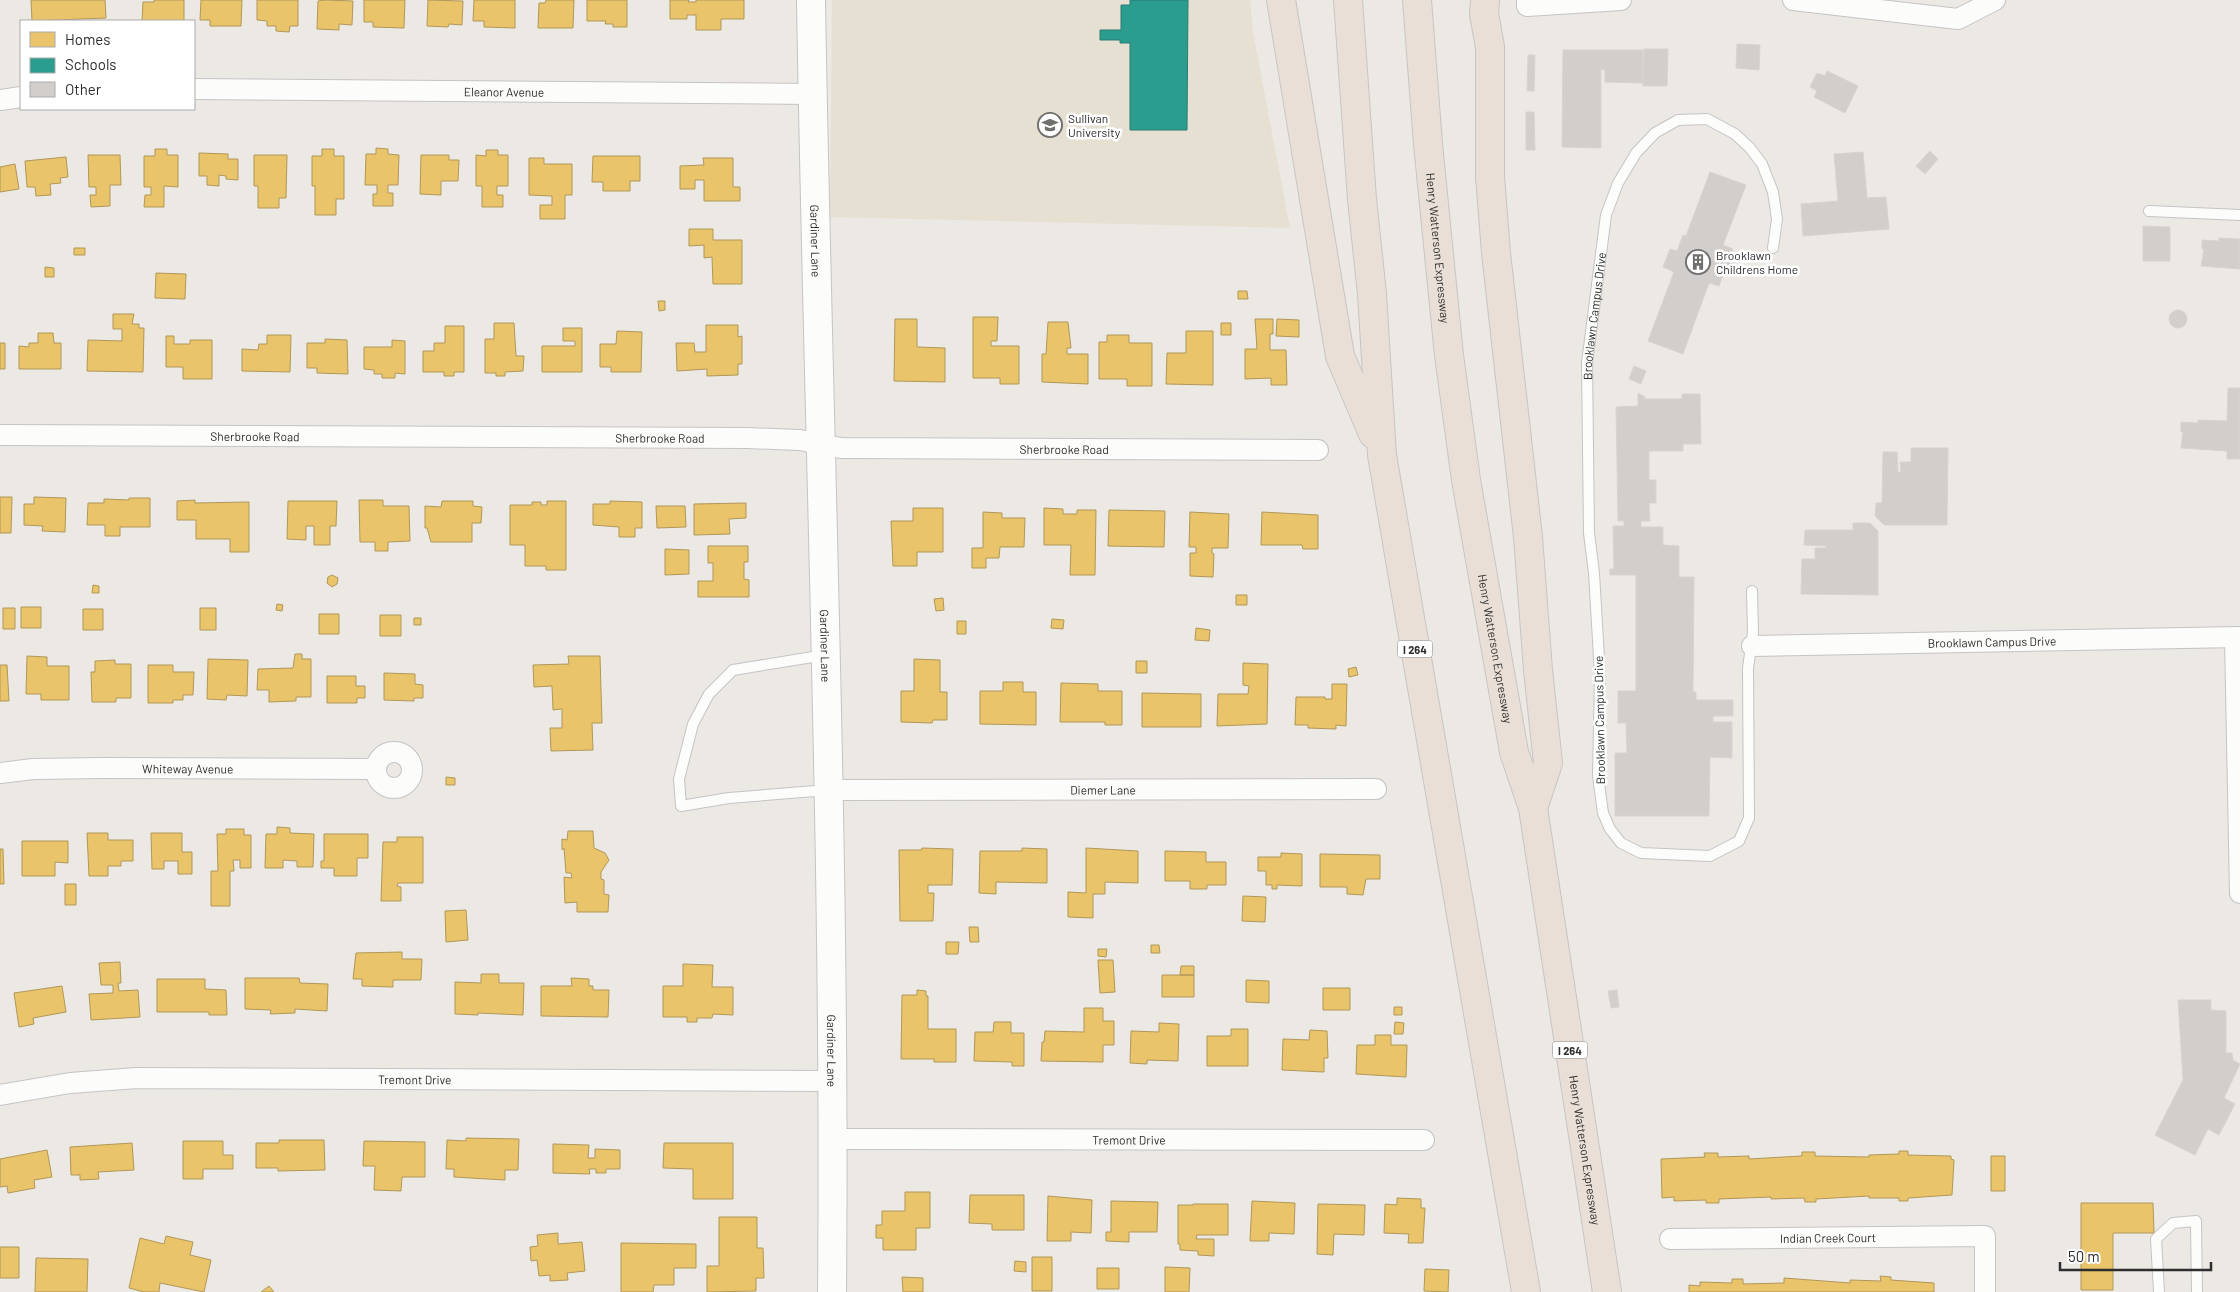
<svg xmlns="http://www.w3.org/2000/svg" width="2240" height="1292" viewBox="0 0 2240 1292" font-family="Barlow,sans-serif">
	<rect width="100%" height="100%" fill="#ece8e4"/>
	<!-- education -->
	<path fill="#e6e0d3" d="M832,0h418l3,32 37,196 -460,-11z"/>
	<!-- homes -->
	<path fill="#e9c46a" stroke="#b19758" d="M31,0h74l1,18 -74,3z
		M154,0h30v21h-42l1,-19h11z
		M201,0h41l-1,26h-31v-6h-10z
		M257,0h41v26h-8l-1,6 -13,-1v-5h-9v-5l-10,-1z
		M325,0l28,1 -1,24 -13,-1v6l-22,-1 1,-28z
		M364,0h41l-1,28 -31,-1v-5h-9z
		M428,0l35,1 -1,24 -13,-1 -1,3 -21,-1z
		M474,0h41v28l-31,-1v-6h-11z
		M546,0h28l-1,28h-35l1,-25h6z
		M587,0h40v27h-14v-3h-8l1,-3h-19z
		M670,0h19l-1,2h8v-2h48v19h-23v11h-25v-15h-9v4h-17z
		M376,148l12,1v5l11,1 -1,30h-10v8h5v13h-20v-12h4v-9h-12l1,-31h10z
		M155,149h12v6h11v32l-14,-1v21h-20l1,-12h6v-8h-7v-31h11z
		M322,149h12v7h10v43h-8v16h-21v-29h-3v-30h10z
		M486,150h12v5h10v31h-11v9h6v12h-21v-21h-6v-31l10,1z
		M199,153l29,1v5h10v21l-12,-1v-3l-7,-1v11l-12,-1v-9h-8z
		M88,155h32l1,30h-11v21l-19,1 -1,-12h6v-8h-7z
		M254,155h33l-1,43h-7v10h-21v-22h-4z
		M421,155h28v5h10l-1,21h-17v14l-21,-1z
		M593,156h47v25h-10v10h-27v-9h-11z
		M66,157l2,20 -8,1 1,5 -11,1 1,11 -15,1 -1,-9h-8l-2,-26z
		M529,158h15v6h28v31h-7v24h-25v-14h12v-9l-23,-1z
		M703,158h30v29h7v14h-36v-21h-9v9h-15v-23l24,-1z
		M15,164l4,25 -19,3v-25z
		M689,229h24v11h29v44h-29l-1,-27 -8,1v-13l-15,1z
		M74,248h11v7h-11z
		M45,267l9,1v9h-9z
		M156,273l30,1 -1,25 -30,-1z
		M1238,291h9l1,8h-10z
		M658,301h7v9l-6,1z
		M113,314h21l-2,10h7v4h5l-1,44 -56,-1 1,-31 34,1v-12h-9z
		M973,317h25l-1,24h-6v5h28v38h-19v-6h-27z
		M895,319h22v28l28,1v34l-51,-1z
		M1255,319h18v15h-3v16h16l1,35h-16v-7l-26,1v-30h12z
		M1277,319l22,1v17l-23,-1z
		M1048,322h20l3,26h-4v6h21v30l-46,-2v-28h4z
		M494,323h20l2,33h8l-1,15 -18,1v4h-9v-3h-11v-34h9z
		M1221,323h10v12h-10z
		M706,325h32v12l4,-1v28h-4v11l-31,1v-7l-30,2 -1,-28h18l1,9h11z
		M445,326h19v46h-10v4h-10v-4h-21v-21h11v-8h11z
		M563,328h19v44h-40v-26h33v-5h-12z
		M617,331l25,1 -1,40h-30v-5h-11v-23h16z
		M1186,331h27v54l-47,-1 1,-31h19z
		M38,333h15l1,10h7v26h-42v-23l10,1v-4h9z
		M267,335h24l-1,37 -48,-1v-22l16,1 1,-6h8z
		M1107,335h22v8h23v43h-25v-7h-28v-37h8z
		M166,336h8v8h16v-4h22v39h-29v-12h-17z
		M325,339l22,1 1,34 -31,-1v-5h-10v-25h18z
		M392,340l13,1v33l-10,-1v5h-13v-4h-8v-4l-10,-1v-22h28z
		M0,343h5v26h-5z
		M0,497h12l-1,36h-11z
		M34,497l32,1 -1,34 -23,-1 1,-5 -19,-1v-21h10z
		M129,498h21v29h-30v9h-15v-11h-18l1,-22h16v-4l25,1z
		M195,500v3l54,-1v50h-19v-13h-34v-19h-19v-19z
		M359,500h24v6h26l1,35 -22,1v9h-13v-9h-15z
		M288,501h49l-1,25h-6v19h-16v-19h-8v14l-19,-1z
		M442,501h31v5l9,1 -1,16h-9v19h-41l-4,-14h-2v-22l16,1z
		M547,501h19v69h-20v-4h-21v-21h-15v-40h22v-3h9v3h6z
		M610,501l32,1v26h-7v9h-16v-10l-26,-2v-21h17z
		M746,503v15l-17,1 1,15 -36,1v-31z
		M656,506h29l1,21 -29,1z
		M913,508h30v44h-26v14h-24l-2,-45h22z
		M1044,508l19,1v5h14v-4h19l-1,65h-25l1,-30h-27z
		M1109,510l56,1 -1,36 -56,-1z
		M983,512l19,1v5h23l-1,29h-24l-1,11h-13v10h-14v-20h11z
		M1190,512l39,2 -1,34h-16v5l2,1 -1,23 -23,-1v-23h6v-6h-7z
		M1262,512l56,3v34h-15l-1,-4h-41z
		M708,546h40v16h-4v17l5,1v17h-51v-16h15v-18h-5z
		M665,549l24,1v24l-24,1z
		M332,575l6,3 -1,6 -5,3 -5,-4 1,-6z
		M93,585l6,1v7h-7z
		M1236,595h11v10h-11z
		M943,598l1,12 -8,1 -2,-12z
		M277,604l6,1 -1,6 -6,-1z
		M21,607h20v21h-20z
		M3,608h12v21h-12z
		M200,608h16v22h-16z
		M83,609h20v21h-20z
		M319,614h20v20h-20z
		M380,615h21v21h-21z
		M414,618h7v7h-7z
		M1052,619l12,1 -1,9 -12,-1z
		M957,621h9v13h-9z
		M1196,628l14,2 -1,11 -14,-1z
		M295,654h7v5h9v38h-15v4l-27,1v-12h-12l1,-21 35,-1z
		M27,656l20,1v9h22v34h-28v-6h-15z
		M568,656h32l2,67h-10l1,27 -42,1 -1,-23h12v-19l-9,1 -1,-24 -18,1 -1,-22 36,-1z
		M208,659l40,1 -1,36 -20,-1 -1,5 -19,-1z
		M914,659l26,1v32h7v28h-14l-1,3 -31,-1v-31h13z
		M115,660v4h16v34h-15v4h-24l-1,-30h4v-11z
		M1136,661h11v12h-11z
		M1243,663l25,1 -1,60 -50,2 1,-32h30l1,-8 -6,-1z
		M0,665h7l2,36h-9z
		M148,665h25v7h21l-1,23h-10v5h-10v3h-25z
		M1356,667l2,8 -9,2 -1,-8z
		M384,673l31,1v10l8,1v13h-9v3l-30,-1z
		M327,676h29v10h9v12h-8v5h-30z
		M1003,682h20v10h13v33l-56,-1v-33h23z
		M1061,683l37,1v7h24v34h-17v-3h-45z
		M1332,684h15l-1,42 -10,-1v4l-28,-1v-3h-13l1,-28h29v2h7z
		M1142,693l59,1v33h-59z
		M446,777l9,1v7h-9z
		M277,827l13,1v5l24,1 -1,33h-16v-6l-14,-1v8h-18l1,-34h11z
		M226,829h18v6h7v33h-11v-8h-7l1,11h-4v35h-19v-35h7l-1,-37h9z
		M568,831h25l1,17 11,5 4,7 -8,12v7l3,1v14l5,1 -1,17h-31v-10l-12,1 -1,-26 8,1 -1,-5h-5l-2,-25 -2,2v-11l5,1z
		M87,833h21v7h25v21h-12v5h-13v10h-19z
		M151,833h31v19h10v22h-14v-13h-14v8h-12z
		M324,834h44v24h-11v18h-23v-8h-13v-7h3z
		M397,837h26v46h-25l-1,3 4,1v14h-20l2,-59h14z
		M22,841h46v22l-13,-1v14h-33z
		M922,848l31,1 -1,36h-24v8h6l-1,28h-33l-1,-71h22z
		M1022,848l25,1v34l-51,-1v12l-17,-1 1,-42h42z
		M1086,848l52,3v32l-33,-1v12h-12v24l-25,-1v-25l18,1z
		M0,849h3l1,35h-4z
		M1165,851l41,1v10h20v23h-19v4h-17v-8h-25z
		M1281,853l21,1v32l-25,-1v4h-5v-4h-6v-14h-8v-14h23z
		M1320,854l60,1v24h-14l-3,16 -16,-1v-7h-27z
		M65,884h11v21h-11z
		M1243,896l23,1 -1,25 -23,-1z
		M466,910l2,30 -22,2 -1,-31z
		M969,927h9l1,15h-9z
		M946,942h13l-1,12h-12z
		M1151,945h8l1,8h-9z
		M1098,949h9l-1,8 -8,-1z
		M402,952v7h20l-1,21h-28v7l-31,-1v-7h-9l3,-26z
		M1098,960h15l2,32 -15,1z
		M120,962l1,21h-3l1,8 19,-1 2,27 -49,3 -2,-26 24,-1v-8h-12l-2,-22z
		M683,964l30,1 -1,22h21v28l-20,-1 -1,4h-15v4h-10v-5h-24v-31h20z
		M1181,966h13v9h-14z
		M481,974h18v9h25l-1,32 -45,-2v2l-23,-1v-32l26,1z
		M1162,975h32v22h-32z
		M245,978h54l1,5 28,1 -1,27 -32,-2v4l-25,1 1,-4 -26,-1z
		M571,978l18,1v7h4v4h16l-1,27 -67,-1v-30h31z
		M157,979h48v10l21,1 1,25h-18v-3h-52z
		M1246,980l23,1v22l-23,-1z
		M62,986l4,26 -33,6 1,6 -15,3 -5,-34z
		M1323,988h27v22h-27z
		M917,990l9,1v5h2v33h28v33h-22v-3h-33l1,-64h15z
		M1394,1007h8v8h-8z
		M1084,1008h19v13h11v24h-11v17l-62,-1 1,-19h2l1,-11 39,1z
		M994,1022h17v11h13v33h-12v-4l-38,-1 1,-29h18z
		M1395,1022l9,1 -1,11h-9z
		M1159,1023l20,1 -1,37 -31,-1v4l-17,-1 1,-32 28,1z
		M1231,1029h17v37h-41v-30h24z
		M1310,1030l17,1 1,27h-4v14l-42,-2 1,-31 26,1z
		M1375,1035h16v10h16l-1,32 -50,-3 1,-29h18z
		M466,1138l53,1 -1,31h-13v10l-51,-3v-8h-8l1,-29 19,1z
		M279,1140h45l1,30 -47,1v-3h-22v-25h23z
		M183,1141h40v14h10v14h-30v10h-20z
		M364,1141l61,1v35h-23l-1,14 -27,-1 1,-24h-12z
		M132,1143l2,27 -36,2 1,7 -19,1v-5h-9l-1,-28z
		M664,1143h69v56h-40v-30l-30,-1z
		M553,1144l36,1 -1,13h7v-9l25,1v19h-14v4h-10v-4h-7l1,5 -37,-1z
		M47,1150l5,27 -18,3 1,8 -27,5 -1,-7 -7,1v-28z
		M1899,1151h9v4l43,1v3l3,1 -2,35 -44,3v3h-9v-3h-30v-2l-53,3v3h-11l-1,-4 -33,1v-2l-52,2v4h-13v-3l-32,1v-4l-12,1 -1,-39 44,-2 -1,-4h14v4l31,-1v3l53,-3v-4h13v4l54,1v-2l30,-1z
		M1991,1156h14v35h-14z
		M905,1192h25v36h-14v22h-33v-12h-7v-13h6v-14h23z
		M970,1195h54v35h-32v-6l-23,-1z
		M1048,1196l44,4 -1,33 -20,-1v9h-24z
		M1397,1198l24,1v9h4l-2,35h-15l1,-9 -25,-1 1,-29 12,1z
		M1111,1201l47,1 -1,30h-28v10l-23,-1v-9h5z
		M1252,1201l43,2 -1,31 -25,-1v8h-19z
		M2081,1203h72l1,30h-41v57h-32z
		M1193,1204h35v31h-31l-1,4h18v17l-16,-1v-4l-18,-1v-6h-2v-39h15z
		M1318,1204l47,1 -1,30 -30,-1 -1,21 -16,-1z
		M719,1217h38v31h6l1,30h-8v13l-49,1v-26h12z
		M558,1233v11l24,-2 3,29 -18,2 1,7 -18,1v-6l-11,1 -2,-16 -6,1 -1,-14 8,-1 -1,-11z
		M166,1236l27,6 -3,13 21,5 -7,32 -44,-9 -1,9h-15l-15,-4 11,-50 24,6z
		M621,1243l75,1v24h-22v17h-20l-1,7h-32z
		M0,1247h19v31h-19z
		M1032,1257h20v34h-20z
		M36,1258l52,1 -1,33h-52z
		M1015,1261l11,1v10l-12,-1z
		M1165,1267l25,1 -1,24h-24z
		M1097,1268h22v21h-22z
		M1425,1269l24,1 -1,22 -24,-1z
		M1880,1276l11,1v3l43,3v9h-245v-7l11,1v-4l32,1v-4h11v5l41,-1v-5l66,5v-3l31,1z
		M902,1277l21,1v14h-20z
		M269,1286l5,6h-13z"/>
	<!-- schools -->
	<path fill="#2a9d8f" stroke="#2b7c72" d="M1130,0h58l-1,130h-57v-87h-10v-3h-20v-10h21v-25h9z"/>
	<!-- building -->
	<path fill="#d1cecb" stroke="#d7d4d0" d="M1737,44l23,1 -1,25 -23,-2z
		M1644,49h24l-1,37h-24z
		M1563,50h80v33l-38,-1v-12l-4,-1v79l-39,-1z
		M1528,55h7l-1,36h-7z
		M1827,71l31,15 -13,27 -31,-16 3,-6 -7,-4 7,-14 8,3z
		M1526,112h8l1,38h-9z
		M1930,151l8,8 -13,15 -9,-8z
		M1863,152l4,46 19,-1 3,32 -86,7 -2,-32 37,-3 -4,-47z
		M1710,172l36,13 -23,60 10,4 -5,12 6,2 -4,11 -6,-2 -5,14 -10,-3 -26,71 -35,-13 26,-69 -11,-5 7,-18 7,2 6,-16 3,1z
		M2143,226l27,1v34h-27z
		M2219,238l21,1v30l-39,-3 3,-17h-2v-9l17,1z
		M2169 319a9 9 0 1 1 18 0a9 9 0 1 1-18 0Z
		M1634,366l12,5 -5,13 -12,-5z
		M2228,388h12v71h-13v-8l-46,-3 2,-16h-2v-10l17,1v-3l29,1z
		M1638,393l7,4v2h37v-5h18l1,50h-18v7h-34v29h7v23h-7l1,18h-9v6h22v18l16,1v31h15l-1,115h3v8h37v16h-20v6h19v36l-22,-1 -1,59h-94v-63h12l-1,-30h-8v-32h18v-116h-26v-6h4l-1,-43h11v-5h-6l-2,-114 22,-1z
		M1911,448h37l-1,77h-63l-9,-9 1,-13h6l1,-51h14l1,20 3,1 -1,-11h11z
		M1853,523h17l8,8v64l-77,-1 1,-35h13v-11h11v-2l-22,-1 1,-15h48z
		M1617,990l2,17 -8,1 -3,-17z
		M2178,1000h33v10l15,1v42h6l1,7 7,4 -16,34 11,6 -16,31 -11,-6 -13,26 -40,-20 28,-55z"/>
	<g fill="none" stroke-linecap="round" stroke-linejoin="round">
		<defs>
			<g id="lane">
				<path d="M2149,211l91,4"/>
				<path id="s1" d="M1752,591l1,41 -5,36 1,150 -10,23 -29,15 -69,-3 -20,-10 -11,-14 -7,-16 -5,-37 2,-101 -6,-102 -5,-40 -2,-170 19,-148 12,-32 18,-30 19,-20 23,-13 29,-1 28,15 15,14 12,16 11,28 4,27 -4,29"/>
				<path d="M825,655l-92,15 -24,24 -16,30 -14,55 2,27 48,-8 99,-8"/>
				<path d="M2159,1292l-3,-53 17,-16 23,-2 1,71"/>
			</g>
			<g id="street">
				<path d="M1527,0v6l94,-6"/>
				<path d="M1793,0l165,19 37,-19"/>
				<path id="s2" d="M194,89l619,5"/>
				<path d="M0,100l21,-3"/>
				<path id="s3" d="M0,435l747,3 53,2 41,8 477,2"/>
				<path d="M2240,637l-5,1 5,255"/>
				<path id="s4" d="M1752,646l488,-9"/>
				<circle cx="394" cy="770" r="18"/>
				<path id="s5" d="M0,773l33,-4 69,-1 274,1"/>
				<path id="s6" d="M829,790l547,-1"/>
				<path id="s7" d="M0,1095l70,-12 67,-5 695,3"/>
				<path id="s8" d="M834,1139l590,1"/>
				<path id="s9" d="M1670,1239l315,-3v56"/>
			</g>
			<g id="secondary">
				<path id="s10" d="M811,0c7,431 25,861 21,1292"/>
			</g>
			<g id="highway">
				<path d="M1281,0l59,356 33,78"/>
				<path d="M1348,0l14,199 10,95 10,161 144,837"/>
				<path id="s11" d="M1417,0l11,144 21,211 17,125 48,272 19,56 74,484"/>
				<path d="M1485,0l-1,14 6,33v129l6,77 32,284 10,133 10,93 -15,45"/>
			</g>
		</defs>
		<!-- lane casing -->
		<use href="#lane" stroke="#c5c4c5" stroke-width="12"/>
		<!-- street casing -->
		<use href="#street" stroke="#c5c4c5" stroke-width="22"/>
		<!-- secondary casing -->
		<use href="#secondary" stroke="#c5c4c5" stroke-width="30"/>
		<!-- highway casing -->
		<use href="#highway" stroke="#c6c5c4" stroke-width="30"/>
		<!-- lane -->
		<use href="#lane" stroke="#fcfcfb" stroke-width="10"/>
		<!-- street -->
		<use href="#street" stroke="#fcfcfb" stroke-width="20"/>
		<!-- secondary -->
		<use href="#secondary" stroke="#fcfcfb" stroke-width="28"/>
		<!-- highway -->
		<use href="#highway" stroke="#eadfd6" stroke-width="28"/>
	</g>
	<!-- icons -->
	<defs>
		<symbol id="university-ring" viewBox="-11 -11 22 22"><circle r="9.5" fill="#fff" stroke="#706f6e" stroke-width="1.5"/><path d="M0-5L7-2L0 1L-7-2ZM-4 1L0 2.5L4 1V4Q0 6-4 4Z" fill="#706f6e"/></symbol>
		<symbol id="building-ring" viewBox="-11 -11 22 22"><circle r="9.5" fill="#fff" stroke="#706f6e" stroke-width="1.5"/><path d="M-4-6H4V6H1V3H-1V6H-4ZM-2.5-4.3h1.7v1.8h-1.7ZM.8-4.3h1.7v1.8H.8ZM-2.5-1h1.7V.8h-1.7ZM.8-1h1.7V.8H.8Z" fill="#706f6e"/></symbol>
	</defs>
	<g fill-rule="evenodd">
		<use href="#university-ring" x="1036" y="111" width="28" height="28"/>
		<use href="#building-ring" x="1684" y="248" width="28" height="28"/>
	</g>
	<g text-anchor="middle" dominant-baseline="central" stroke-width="5" stroke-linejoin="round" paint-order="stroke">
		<!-- shield labels -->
		<g fill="#fff" stroke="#6d6d6d" stroke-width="1">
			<rect x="1397.5" y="640.5" width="35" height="17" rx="4"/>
			<rect x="1552.5" y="1041.5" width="35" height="17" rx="4"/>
		</g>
		<g font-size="11" font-weight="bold" fill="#2e2e2e">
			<text x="1415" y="649">I 264</text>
			<text x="1570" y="1050">I 264</text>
		</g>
		<!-- street labels -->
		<g font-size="12" fill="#2e2e2e" stroke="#fff">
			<text stroke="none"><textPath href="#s2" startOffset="310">Eleanor Avenue</textPath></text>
			<text stroke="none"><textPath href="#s10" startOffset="241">Gardiner Lane</textPath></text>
			<text stroke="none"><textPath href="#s11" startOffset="249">Henry Watterson Expressway</textPath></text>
			<text stroke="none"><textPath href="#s1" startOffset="910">Brooklawn Campus Drive</textPath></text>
			<text stroke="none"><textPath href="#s3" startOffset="255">Sherbrooke Road</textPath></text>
			<text stroke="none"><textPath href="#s3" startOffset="660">Sherbrooke Road</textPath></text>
			<text stroke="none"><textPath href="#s3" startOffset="1065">Sherbrooke Road</textPath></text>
			<text stroke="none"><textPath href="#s4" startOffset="240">Brooklawn Campus Drive</textPath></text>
			<text stroke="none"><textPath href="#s10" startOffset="646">Gardiner Lane</textPath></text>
			<text stroke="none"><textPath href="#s11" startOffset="654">Henry Watterson Expressway</textPath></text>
			<text transform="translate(1599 720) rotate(-91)">Brooklawn Campus Drive</text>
			<text stroke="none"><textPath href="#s5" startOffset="188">Whiteway Avenue</textPath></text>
			<text stroke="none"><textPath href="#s6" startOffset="274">Diemer Lane</textPath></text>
			<text stroke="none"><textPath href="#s10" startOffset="1051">Gardiner Lane</textPath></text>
			<text stroke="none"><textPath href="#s7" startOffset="416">Tremont Drive</textPath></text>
			<text stroke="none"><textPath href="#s8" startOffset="295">Tremont Drive</textPath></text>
			<text stroke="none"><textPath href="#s11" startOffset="1164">Henry Watterson Expressway</textPath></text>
			<text stroke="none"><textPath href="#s9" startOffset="158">Indian Creek Court</textPath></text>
		</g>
		<!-- poi labels -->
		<g font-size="12" fill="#2e2e2e" stroke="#fff" text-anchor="start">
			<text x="1068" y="118">Sullivan<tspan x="1068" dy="14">University</tspan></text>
			<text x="1716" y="255">Brooklawn<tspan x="1716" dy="14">Childrens Home</tspan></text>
		</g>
	</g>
	<!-- legend -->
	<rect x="20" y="20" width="175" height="90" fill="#ffffff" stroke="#ababab"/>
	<rect x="30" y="32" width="25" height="15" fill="#e9c46a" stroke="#ababab"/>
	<text x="65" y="45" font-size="15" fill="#2e2e2e">Homes</text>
	<rect x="30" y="58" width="25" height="15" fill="#2a9d8f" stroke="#ababab"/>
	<text x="65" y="70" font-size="15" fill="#2e2e2e">Schools</text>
	<rect x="30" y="82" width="25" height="15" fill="#d1cecb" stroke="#ababab"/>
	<text x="65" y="95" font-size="15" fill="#2e2e2e">Other</text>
	<!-- scale -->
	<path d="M2060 1262v8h151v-8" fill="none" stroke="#2e2e2e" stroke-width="2.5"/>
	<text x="2068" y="1262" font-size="15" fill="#2e2e2e" stroke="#ffffff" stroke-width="4" paint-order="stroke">50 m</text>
</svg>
